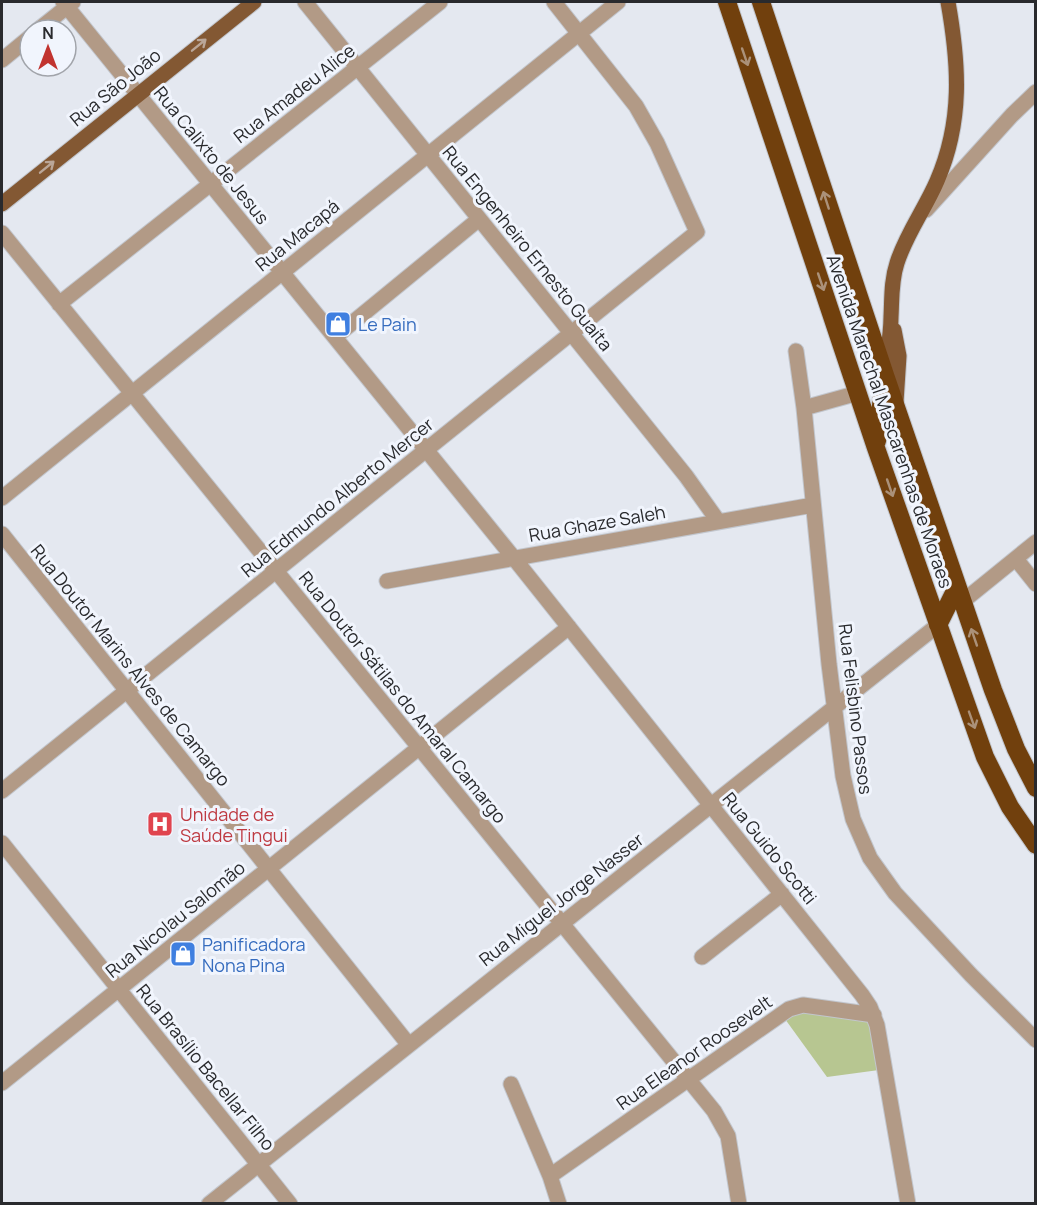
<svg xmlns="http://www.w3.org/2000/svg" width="1037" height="1205" viewBox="0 0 1037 1205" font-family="Manrope,sans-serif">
	<rect width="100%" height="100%" fill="#e4e8f0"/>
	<!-- green -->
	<path fill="#b7c691" d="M798,1012l72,8 9,50 -52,7 -42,-58z"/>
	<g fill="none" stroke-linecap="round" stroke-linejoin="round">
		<defs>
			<path id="minor" d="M63,2l450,555 349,438 8,12 7,18 31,179
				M305,2l381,474 32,45
				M38,30l35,-28
				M2,60l28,-23
				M926,210l86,-95 24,-23
				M2,233l712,878 14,25 11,68
				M59,304l381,-302
				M335,337l144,-118
				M796,351l8,57
				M858,393l-54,15 25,256 14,112 10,43 17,39 25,35 76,82 65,65
				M2,498l616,-496
				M2,534l407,511
				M1016,559l20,25
				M387,581l426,-76
				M962,602l74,-60
				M2,791l695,-559 -40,-89 -21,-37 -82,-104
				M2,843l288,361
				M702,957l80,-63
				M2,1083l567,-456
				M511,1084l39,92 9,28
				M550,1176l239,-167 14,-4 71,10
				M209,1204l729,-579"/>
			<path id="major" d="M2,204l252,-202
				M894,330l5,26 -3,46
				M885,372c2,-18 6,-37 6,-55 1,-18 0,-36 6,-54 9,-29 28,-54 40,-82 26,-60 22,-117 11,-179"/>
			<path id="highway" d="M727,2l149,446 109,309 25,50 26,38
				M761,2l124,373 108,315 23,59 20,39
				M877,441l7,-62
				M938,625l19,-38"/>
		</defs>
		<!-- minor casing -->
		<use href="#minor" stroke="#c2c6cd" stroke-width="17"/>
		<!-- major casing -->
		<use href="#major" stroke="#c2c6cd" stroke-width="17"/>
		<!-- highway casing -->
		<use href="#highway" stroke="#c2c6cd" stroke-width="20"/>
		<!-- minor -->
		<use href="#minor" stroke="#b29a86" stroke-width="15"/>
		<!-- major -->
		<use href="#major" stroke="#835833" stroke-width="15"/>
		<!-- highway -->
		<use href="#highway" stroke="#71400d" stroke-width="18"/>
	</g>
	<!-- one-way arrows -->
	<defs><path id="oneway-shaft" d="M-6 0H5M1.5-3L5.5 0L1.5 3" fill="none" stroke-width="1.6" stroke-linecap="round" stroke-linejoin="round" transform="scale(1.5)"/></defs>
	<g stroke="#baa698">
		<use href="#oneway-shaft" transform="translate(199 45) rotate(-39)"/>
		<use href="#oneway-shaft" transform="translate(47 167) rotate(-39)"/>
	</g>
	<g stroke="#ab9179">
		<use href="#oneway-shaft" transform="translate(745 57) rotate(71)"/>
		<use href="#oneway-shaft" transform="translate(826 200) rotate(-108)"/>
		<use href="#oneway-shaft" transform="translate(821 282) rotate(71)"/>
		<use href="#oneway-shaft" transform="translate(890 488) rotate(71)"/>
		<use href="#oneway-shaft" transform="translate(974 637) rotate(-109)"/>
		<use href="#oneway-shaft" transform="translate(972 720) rotate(70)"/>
	</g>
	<!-- icons -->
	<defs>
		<symbol id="shop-square" viewBox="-11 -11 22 22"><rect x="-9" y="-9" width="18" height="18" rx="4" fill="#3f7fe0" stroke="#f1f5fd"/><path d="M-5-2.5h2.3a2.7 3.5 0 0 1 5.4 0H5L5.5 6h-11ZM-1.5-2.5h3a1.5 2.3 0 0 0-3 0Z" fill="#fff"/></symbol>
		<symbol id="hospital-square" viewBox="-11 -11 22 22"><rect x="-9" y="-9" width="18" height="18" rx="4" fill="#e0444e" stroke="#f1f5fd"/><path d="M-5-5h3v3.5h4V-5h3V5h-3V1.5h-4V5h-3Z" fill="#fff"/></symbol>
	</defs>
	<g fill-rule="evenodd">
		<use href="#shop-square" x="323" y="309" width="30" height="30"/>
		<use href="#hospital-square" x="145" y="809" width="30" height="30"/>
		<use href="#shop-square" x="168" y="939" width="30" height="30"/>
	</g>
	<g text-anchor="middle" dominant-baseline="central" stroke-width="6" stroke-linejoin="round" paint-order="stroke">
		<!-- street labels -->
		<g font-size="18" fill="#292a2d" stroke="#f1f5fd">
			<text transform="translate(115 87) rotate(-39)">Rua São João</text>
			<text transform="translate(294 93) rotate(-38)">Rua Amadeu Alice</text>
			<text transform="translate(212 155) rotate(51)">Rua Calixto de Jesus</text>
			<text transform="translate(297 235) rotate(-39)">Rua Macapá</text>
			<text transform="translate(528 248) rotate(51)">Rua Engenheiro Ernesto Guaíta</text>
			<text transform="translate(890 421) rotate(71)">Avenida Marechal Mascarenhas de Moraes</text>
			<text transform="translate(337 497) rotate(-39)">Rua Edmundo Alberto Mercer</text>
			<text transform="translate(597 523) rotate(-10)">Rua Ghaze Saleh</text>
			<text transform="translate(131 665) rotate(51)">Rua Doutor Marins Alves de Camargo</text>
			<text transform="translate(403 697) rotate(51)">Rua Doutor Sátilas do Amaral Camargo</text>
			<text transform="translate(856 709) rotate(83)">Rua Felisbino Passos</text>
			<text transform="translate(770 848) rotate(51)">Rua Guido Scotti</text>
			<text transform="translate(561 899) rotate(-38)">Rua Miguel Jorge Nasser</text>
			<text transform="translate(175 919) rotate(-39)">Rua Nicolau Salomão</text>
			<text transform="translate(694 1052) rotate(-35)">Rua Eleanor Roosevelt</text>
			<text transform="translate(206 1067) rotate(51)">Rua Brasílio Bacellar Filho</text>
		</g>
		<!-- shop labels -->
		<g font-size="18" fill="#366cbe" stroke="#f1f5fd" text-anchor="start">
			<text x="358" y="324">Le Pain</text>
			<text x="202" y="944">Panificadora<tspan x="202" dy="21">Nona Pina</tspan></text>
		</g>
		<!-- health labels -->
		<g font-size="18" fill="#be3a42" stroke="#f1f5fd" text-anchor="start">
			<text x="180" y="814">Unidade de<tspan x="180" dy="21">Saúde Tingui</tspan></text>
		</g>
	</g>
	<!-- border -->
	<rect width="1037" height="1205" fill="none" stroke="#292a2d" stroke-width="6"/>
	<!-- north arrow -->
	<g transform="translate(48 48)"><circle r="28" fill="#f1f5fd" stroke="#a1a4aa" stroke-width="1.5"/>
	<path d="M0-4.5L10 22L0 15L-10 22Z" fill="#c1332f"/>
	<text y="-9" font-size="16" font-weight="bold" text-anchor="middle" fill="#292a2d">N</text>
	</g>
</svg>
